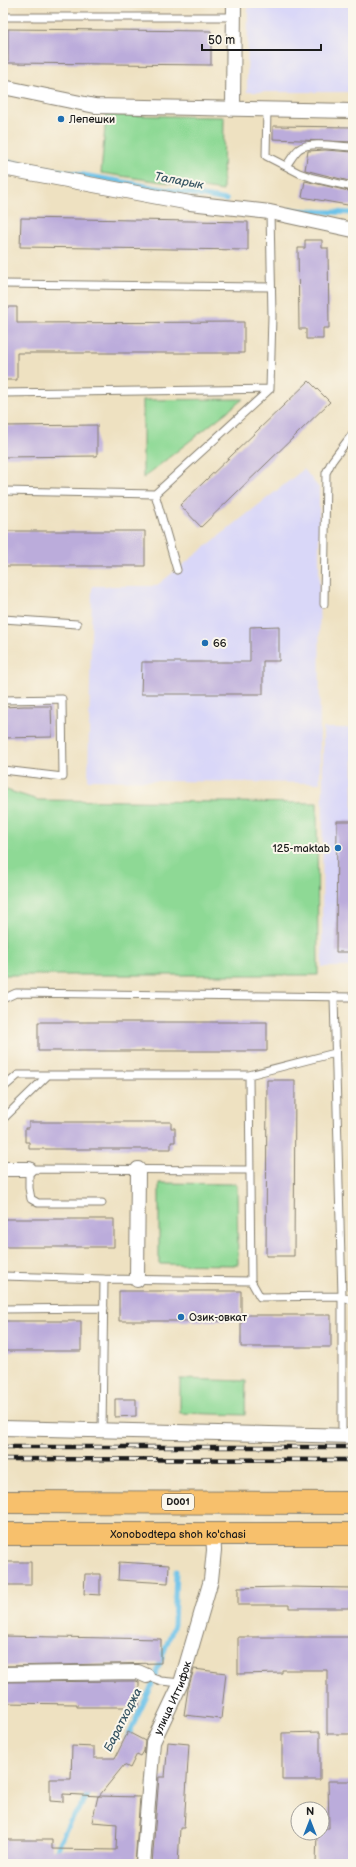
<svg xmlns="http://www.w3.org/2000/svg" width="356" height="1867" viewBox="0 0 356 1867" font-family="'Balsamiq Sans',sans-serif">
	<rect width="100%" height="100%" fill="#fbf7ec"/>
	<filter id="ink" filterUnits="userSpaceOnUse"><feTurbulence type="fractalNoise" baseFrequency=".025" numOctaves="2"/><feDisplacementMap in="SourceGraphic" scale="8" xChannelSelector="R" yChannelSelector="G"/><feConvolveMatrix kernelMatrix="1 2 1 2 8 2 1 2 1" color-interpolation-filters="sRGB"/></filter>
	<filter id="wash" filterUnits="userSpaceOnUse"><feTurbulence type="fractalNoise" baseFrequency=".012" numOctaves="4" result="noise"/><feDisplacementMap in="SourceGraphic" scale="16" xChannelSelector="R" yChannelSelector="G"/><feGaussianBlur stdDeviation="0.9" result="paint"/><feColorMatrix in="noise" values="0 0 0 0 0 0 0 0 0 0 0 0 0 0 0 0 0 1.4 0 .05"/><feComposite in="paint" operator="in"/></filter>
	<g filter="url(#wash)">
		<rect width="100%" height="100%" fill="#eee1c1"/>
		<!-- built -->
		<path fill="#d9d7f8" d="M248,3h105v89h-106z
			M304,469l15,19 1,295 -232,-3 4,-194h64z
			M323,728h30v239h-31z"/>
		<!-- green -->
		<path fill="#8ed995" stroke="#557a58" d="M106,115l118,2 -1,74 -122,-18z
			M243,399l-100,79v-78z
			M3,789l35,11 279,3 1,172h-315z
			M159,1183l78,1 1,81 -79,-1z
			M180,1379l66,2 -1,34 -65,-2z"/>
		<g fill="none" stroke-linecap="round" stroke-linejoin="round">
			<!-- stream -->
			<path stroke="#6cc2e9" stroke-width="5" d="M3,161l224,39
				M290,210l63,3
				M127,1738l22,-46 25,-67 2,-54
				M50,1864l19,-41 23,-33"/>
		</g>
		<g id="blocks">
			<!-- building -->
			<path fill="#bbacdb" d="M8,29l203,2v34l-203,-2z
				M273,126l80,1v15l-80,-3z
				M325,150l28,2v30l-48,-12 3,-19z
				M305,181l48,11v14l-51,-9z
				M21,218l227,4v28l-228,-3z
				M305,240h17v8h6l1,80h-6v11h-17v-10h-7l-1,-81h7z
				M3,307h14v16l227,-1v31h-227v27h-14z
				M309,381l21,21 -129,125 -21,-22z
				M97,425v31l-94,1v-31z
				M3,531h142v35h-142z
				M279,626v35h-16v33h-122l1,-32h108v-35z
				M24,706h27l1,31 -49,1v-31z
				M337,821h16v131h-17z
				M38,1022h229v29h-229z
				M267,1080h28l-1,176h-28z
				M29,1122h142v6h4v14h-4v7h-142v-7h-4v-14h4z
				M3,1219h111v28h-111z
				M119,1291h122v30h-122z
				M241,1315h90v32h-90z
				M3,1321h78v30h-78z
				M115,1399h21v17l-21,1z
				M3,1562h28v23h-28z
				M119,1562l50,3 -1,18 -50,-3z
				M85,1574h15v21l-16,-1z
				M287,1587l66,1v20h-64v-3h-51v-17z
				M3,1636l158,3v24l-158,3z
				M238,1637h115v97h-26v-64h-45v3l-44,1z
				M194,1669l32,4 -5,46 -37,-4 4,-26z
				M136,1681l3,1v25h-62v-3l-74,-1v-21z
				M128,1732l17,9 -1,10 -3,5 -4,-2 -7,14 -6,-3 -25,31 -36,-2v8l-13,-1v-22h21l1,-33 22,1v11h21z
				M320,1732v48h-38v-47z
				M168,1742l21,2 -5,84h-4l-2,36h-26l7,-87h6z
				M328,1781h25v83h-37l1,-31h5v-5h7z
				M98,1796l42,1 -5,67h-132v-24h49v9l64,1 1,-26 -25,-2z"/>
		</g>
	</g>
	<g filter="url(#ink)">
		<use href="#blocks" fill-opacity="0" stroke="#857e6e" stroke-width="1"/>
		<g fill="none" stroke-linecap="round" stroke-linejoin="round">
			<defs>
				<path id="lane" d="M3,17h231
					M267,109l-1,47 33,17 14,5 40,9
					M286,166c4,-5 8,-13 13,-17 11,-8 41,-2 54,-2
					M3,284l268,3
					M3,393l267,-4
					M3,491l152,3 115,-105 2,-73 -2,-104
					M155,494l22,76
					M324,604l2,-131 6,-12 21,-28
					M3,619l74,5
					M3,700l59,-1 1,78 -60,-7
					M334,997l8,299v141
					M3,999l13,-6 337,4
					M249,1075l2,206
					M3,1088l15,-13h231l86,-22
					M3,1119l44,-43
					M102,1203h-64l-7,-4 -2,-11v-19l220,1
					M3,1276l101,3
					M3,1309l101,-1
					M102,1431l2,-152 147,2 9,16 82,-1 11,5
					M147,1676l14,5 20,2"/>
				<g id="street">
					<path d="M3,87l92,19 258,5"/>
					<path d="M233,107l1,-104"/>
					<path d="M3,168l187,35 80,9 83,18"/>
					<path d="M3,1169h26"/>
					<path d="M137,1280l1,-111"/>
					<path d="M3,1428l350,8"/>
					<path d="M3,1674l135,-2 9,4"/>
					<path id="s1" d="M143,1864l10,-122 28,-59 30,-103 3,-30 -1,-16"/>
				</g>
				<g id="highway">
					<path d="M3,1502l350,1"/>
					<path id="s2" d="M3,1534h350"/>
				</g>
			</defs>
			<!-- lane casing -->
			<use href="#lane" stroke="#857e6e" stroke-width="9"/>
			<!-- street casing -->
			<use href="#street" stroke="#857e6e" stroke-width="16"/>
			<!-- highway casing -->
			<use href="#highway" stroke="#857e6e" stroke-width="24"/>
			<!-- lane -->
			<use href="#lane" stroke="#fff" stroke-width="7"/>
			<!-- street -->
			<use href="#street" stroke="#fff" stroke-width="14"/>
			<!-- highway -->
			<use href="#highway" stroke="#f7c06c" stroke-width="22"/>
			<defs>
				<path id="rail" d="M3,1447h350
					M3,1459l350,1"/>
			</defs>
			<!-- rail casing -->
			<use href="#rail" stroke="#1c1c1c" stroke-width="4.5"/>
			<!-- rail -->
			<use href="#rail" stroke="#fbf7ec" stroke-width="3" stroke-dasharray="9" stroke-linecap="butt"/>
		</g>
	</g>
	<!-- markers -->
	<g fill="#1f6fb2" stroke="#fbf7ec" stroke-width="1.5">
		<circle cx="61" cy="119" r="4"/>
		<circle cx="205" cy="643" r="4"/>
		<circle cx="338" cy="848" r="4"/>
		<circle cx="181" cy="1317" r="4"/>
	</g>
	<g text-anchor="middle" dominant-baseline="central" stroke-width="4" stroke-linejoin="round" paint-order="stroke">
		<!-- shield labels -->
		<rect fill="#fbf7ec" stroke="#5f5e5a" stroke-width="1" x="162" y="1494" width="32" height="16" rx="3"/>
		<g font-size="10" font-weight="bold" fill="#1c1c1c">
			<text x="178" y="1502">D001</text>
		</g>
		<!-- poi labels -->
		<g font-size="11" fill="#1c1c1c" stroke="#fbf7ec" text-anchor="start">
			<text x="69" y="119">Лепешки</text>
			<text x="213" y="643">66</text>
			<text x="330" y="848" text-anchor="end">125-maktab</text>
			<text x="189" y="1317">Озик-овкат</text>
		</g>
		<!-- street labels -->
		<g font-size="11" fill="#1c1c1c" stroke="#fbf7ec">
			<text stroke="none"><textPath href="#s2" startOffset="175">Xonobodtepa shoh ko'chasi</textPath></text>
			<text stroke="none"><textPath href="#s1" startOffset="171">улица Иттифок</textPath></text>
		</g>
		<!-- water labels -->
		<g font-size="12" font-style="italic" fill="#385664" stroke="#fbf7ec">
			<text transform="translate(179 181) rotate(10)">Таларык</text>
			<text transform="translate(123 1720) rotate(-63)">Баратходжа</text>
		</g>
	</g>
	<!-- margin -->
	<rect width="356" height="1867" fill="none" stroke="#fbf7ec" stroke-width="16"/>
	<!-- north arrow -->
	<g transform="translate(310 1821)"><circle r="19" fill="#fbf7ec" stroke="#a29f99"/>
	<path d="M0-3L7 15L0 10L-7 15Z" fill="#1f6fb2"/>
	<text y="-6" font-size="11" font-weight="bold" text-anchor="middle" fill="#1c1c1c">N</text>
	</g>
	<!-- scale -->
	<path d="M202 44v6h119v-6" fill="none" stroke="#1c1c1c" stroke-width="2"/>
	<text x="208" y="44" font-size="12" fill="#1c1c1c" stroke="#fbf7ec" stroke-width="3" paint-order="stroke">50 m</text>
</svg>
